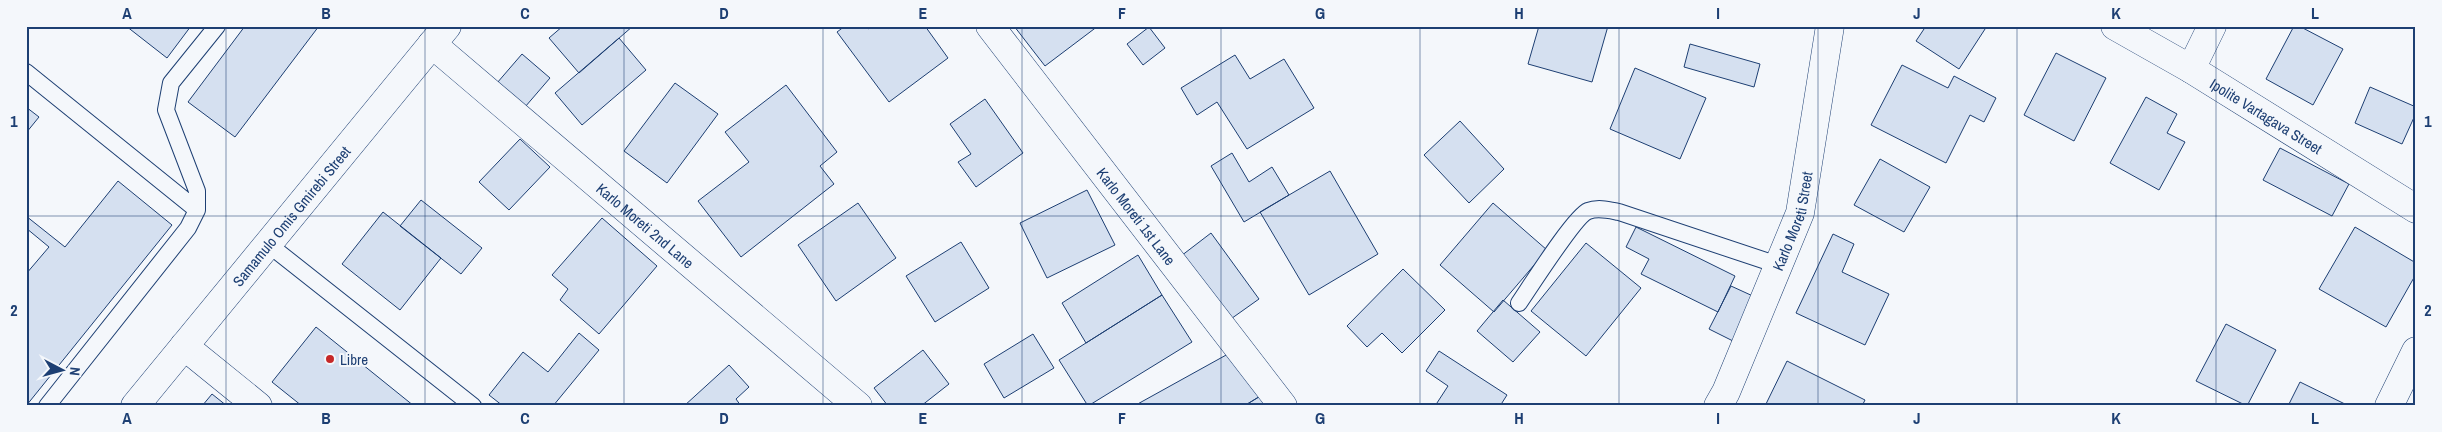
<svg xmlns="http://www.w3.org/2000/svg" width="2442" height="432" viewBox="0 0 2442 432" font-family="'Archivo Narrow',sans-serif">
	<rect width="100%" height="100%" fill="#f4f7fb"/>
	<!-- building -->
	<path fill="#d5e0f0" stroke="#1d3f73" d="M126,26h65l-24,32z
		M245,26h74l-84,111 -47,-35z
		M563,26h70l-54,47 -30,-35z
		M845,26h21l2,3 4,-3h53l23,32 -59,44 -52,-70z
		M1014,26h84l-53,40z
		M1539,26h69l-16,56 -64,-18z
		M1926,26h61l-28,43 -43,-28z
		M2294,26h5l44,23 -30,56 -47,-26z
		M1149,27l16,21 -22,17 -16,-21z
		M619,38l27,32 -64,55 -27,-32z
		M1690,44l70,20 -6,23 -70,-20z
		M2056,53l50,25 -32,63 -50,-26z
		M522,54l28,24 -25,29 -28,-24z
		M1235,55l15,24 34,-20 30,49 -67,41 -30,-47 -20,13 -16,-27z
		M1902,65l46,23 6,-12 42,22 -12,24 -14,-7 -24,48 -75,-38z
		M1635,68l71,30 -26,61 -70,-30z
		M675,83l43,31 -51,69 -43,-32z
		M786,85l51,67 -17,14 14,18 -93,73 -43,-56 51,-39 -24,-30z
		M2370,87l46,20v6l-14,31 -47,-21z
		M2146,97l31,17 -10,19 18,9 -26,48 -49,-27z
		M985,99l38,54 -47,34 -18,-25 13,-8 -21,-30z
		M26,107l13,10 -13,16z
		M1460,121l44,48 -35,34 -45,-48z
		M520,139l30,28 -41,43 -30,-28z
		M2280,148l69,36 -17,32 -69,-36z
		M1232,153l17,29 23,-15 17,28 -45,27 -33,-56z
		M1880,159l50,28 -26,45 -50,-27z
		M1330,171l48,83 -69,41 -49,-83z
		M118,181l54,44 -146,181v-132l23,-27 -23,-19v-12l39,31z
		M1087,190l28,55 -68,33 -27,-55z
		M421,200l61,48 -21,26 -61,-48z
		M858,203l38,55 -60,43 -38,-56z
		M1493,203l54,47 -53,62 -54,-47z
		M383,212l58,46 -41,52 -58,-46z
		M602,218l55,48 -58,68 -39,-34 8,-11 -16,-14z
		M1636,227l99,49 -17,36 -77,-38 8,-15 -23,-12z
		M2355,227l61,36v11l-30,53 -67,-38z
		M1211,233l48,66 -31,22 -47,-65z
		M1833,234l21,10 -12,28 47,22 -24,51 -69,-32z
		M961,242l28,46 -54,34 -29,-46z
		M1586,243l55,45 -55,68 -55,-45z
		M1138,255l24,40 -76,48 -24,-40z
		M1403,269l42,41 -43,43 -20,-20 -15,14 -20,-21z
		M1731,286l24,11 -22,44 -24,-12z
		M1162,295l30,47 -104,64 -29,-46z
		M1503,300l37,32 -27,30 -36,-31z
		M2226,324l50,26 -29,56 -51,-25z
		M316,327l98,79h-112l-30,-24z
		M579,333l20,17 -46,56h-50l-14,-11 34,-43 25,20z
		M1033,334l21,34 -50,30 -20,-34z
		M1237,349l25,46 -18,11h-110z
		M923,350l26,34 -28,22h-33l-14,-18z
		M1439,351l68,44 -7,11h-65l13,-20 -22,-15z
		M1787,361l78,39 -3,6h-97z
		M729,365l20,22 -13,12 5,7h-57z
		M2300,382l49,24h-61z
		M212,394l15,12h-25z
		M1262,395l6,11h-24z"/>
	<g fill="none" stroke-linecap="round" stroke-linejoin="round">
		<defs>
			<path id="service" d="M26,72l171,138
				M268,244l205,162
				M1519,303c11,-16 56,-87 69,-92 10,-4 21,-1 31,1l159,53
				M47,406l141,-178 9,-18v-19l-31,-81 5,-27 46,-57"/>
			<g id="minor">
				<path id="s1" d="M990,26l293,380"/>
				<path id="s2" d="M2115,26l76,43 225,140"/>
				<path id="s3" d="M432,44l426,362"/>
				<path d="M2191,69l21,-43"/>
				<path d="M184,346l74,60"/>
				<path id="s4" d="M1718,406l8,-14 74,-179 30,-187"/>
				<path d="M2389,406l27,-55"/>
			</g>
			<g id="tertiary">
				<path id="s5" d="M135,406l312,-380"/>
			</g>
		</defs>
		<!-- service casing -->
		<use href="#service" stroke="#1d3f73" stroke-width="18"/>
		<!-- minor casing -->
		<use href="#minor" stroke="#1d3f73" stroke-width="29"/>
		<!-- tertiary casing -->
		<use href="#tertiary" stroke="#1d3f73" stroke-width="29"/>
		<!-- service -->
		<use href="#service" stroke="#f4f7fb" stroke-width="16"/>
		<!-- minor -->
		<use href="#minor" stroke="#f4f7fb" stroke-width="28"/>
		<!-- tertiary -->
		<use href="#tertiary" stroke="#f4f7fb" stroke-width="28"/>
	</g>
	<!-- grid -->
	<path fill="none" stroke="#1d3f73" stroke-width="1" stroke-opacity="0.55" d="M226,26v380M425,26v380M624,26v380M823,26v380M1022,26v380M1221,26v380M1420,26v380M1619,26v380M1818,26v380M2017,26v380M2216,26v380M26,216h2390"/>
	<!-- markers -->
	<circle fill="#c62828" stroke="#f4f7fb" stroke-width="2" cx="330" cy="359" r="5"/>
	<g text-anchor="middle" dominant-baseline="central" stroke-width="4" stroke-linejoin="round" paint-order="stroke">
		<!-- street labels -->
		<g font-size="15" fill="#1d3f73" stroke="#f4f7fb">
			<text stroke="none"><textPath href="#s2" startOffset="176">Ipolite Vartagava Street</textPath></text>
			<text stroke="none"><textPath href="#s5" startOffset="246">Samamulo Omis Gmirebi Street</textPath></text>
			<text stroke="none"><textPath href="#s1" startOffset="240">Karlo Moreti 1st Lane</textPath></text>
			<text stroke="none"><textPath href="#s4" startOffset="200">Karlo Moreti Street</textPath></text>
			<text stroke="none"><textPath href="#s3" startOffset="280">Karlo Moreti 2nd Lane</textPath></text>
		</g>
		<!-- poi labels -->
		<g font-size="15" fill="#1d3f73" stroke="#f4f7fb" text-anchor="start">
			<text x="340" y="359">Libre</text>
		</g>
	</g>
	<!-- border -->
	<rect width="2442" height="432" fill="none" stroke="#f4f7fb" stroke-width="55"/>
	<!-- north arrow -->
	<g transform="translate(62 370) rotate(96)" stroke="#f4f7fb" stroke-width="4" paint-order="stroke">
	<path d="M0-4L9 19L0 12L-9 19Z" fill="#1d3f73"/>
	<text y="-8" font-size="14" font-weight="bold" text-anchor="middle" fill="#1d3f73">N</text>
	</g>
	<rect x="28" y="28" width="2386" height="376" fill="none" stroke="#1d3f73" stroke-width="2"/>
	<g font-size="16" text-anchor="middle" font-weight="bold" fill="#1d3f73">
		<text x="127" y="19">A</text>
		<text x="326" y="19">B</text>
		<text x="525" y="19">C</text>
		<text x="724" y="19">D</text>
		<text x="923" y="19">E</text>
		<text x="1122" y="19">F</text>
		<text x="1320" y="19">G</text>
		<text x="1519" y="19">H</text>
		<text x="1718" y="19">I</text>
		<text x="1917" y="19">J</text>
		<text x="2116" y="19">K</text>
		<text x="2315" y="19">L</text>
		<text x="14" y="127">1</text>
		<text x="2428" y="127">1</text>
		<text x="14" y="316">2</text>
		<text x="2428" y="316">2</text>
		<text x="127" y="424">A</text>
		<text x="326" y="424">B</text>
		<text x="525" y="424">C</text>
		<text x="724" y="424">D</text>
		<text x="923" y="424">E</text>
		<text x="1122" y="424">F</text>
		<text x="1320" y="424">G</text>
		<text x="1519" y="424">H</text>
		<text x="1718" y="424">I</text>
		<text x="1917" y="424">J</text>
		<text x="2116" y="424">K</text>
		<text x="2315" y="424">L</text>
	</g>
</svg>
